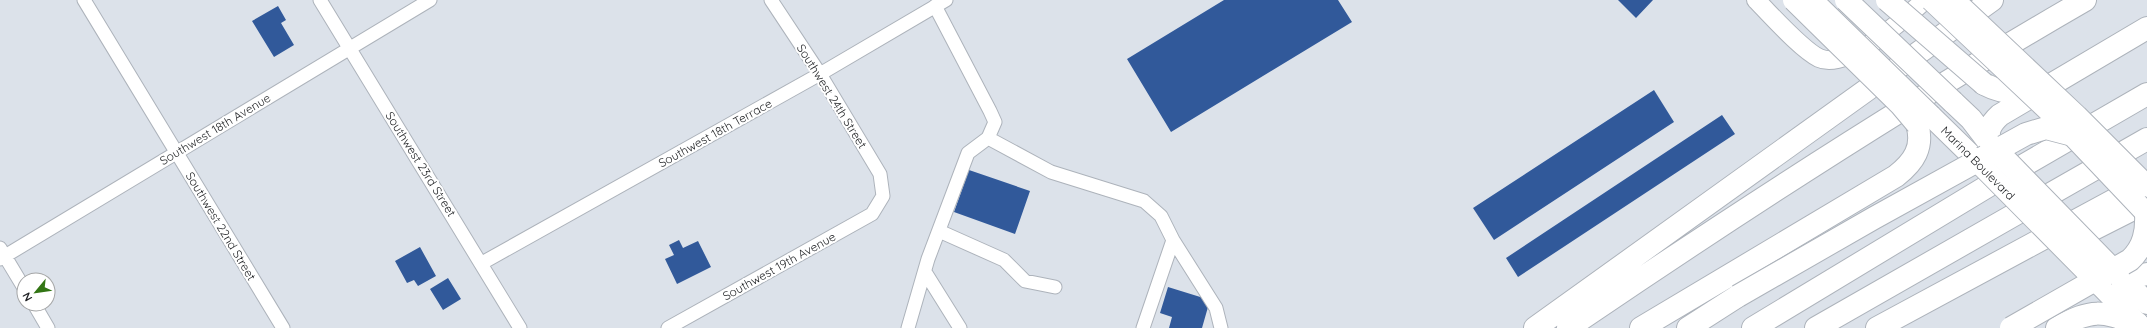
<svg xmlns="http://www.w3.org/2000/svg" width="2147" height="328" viewBox="0 0 2147 328" font-family="Quicksand,sans-serif">
	<rect width="100%" height="100%" fill="#dce2ea"/>
	<!-- building -->
	<path fill="#31599a" d="M1224,0h114l14,22 -181,110 -44,-73z
		M1618,0h35l-17,18z
		M278,6l8,14 -5,3 13,22 -20,12 -22,-36z
		M1654,90l20,32 -180,118 -21,-32z
		M1722,115l13,19 -217,143 -12,-19z
		M969,170l61,21 -15,43 -61,-22z
		M679,240l4,8 15,-7 13,26 -34,17 -12,-25 9,-4 -5,-10z
		M420,247l16,29 -18,10 -4,-6 -7,3 -12,-22z
		M448,278l13,21 -18,11 -13,-21z
		M1168,287l42,13 -8,28h-33l3,-11 -12,-4z"/>
	<g fill="none" stroke-linecap="round" stroke-linejoin="round">
		<defs>
			<path id="street" d="M84,0l199,328
				M320,0l200,328
				M935,6l55,105 5,11 -7,16 63,34 93,29 17,15 12,24 -30,88
				M939,231l65,29 21,21 30,6
				M1173,240l43,68 5,20
				M0,248l24,40
				M0,259l430,-259
				M482,263l338,-189 126,-74
				M925,272l35,56
				M34,304l14,24
				M668,328l204,-114 11,-18 -3,-22 -60,-100 -49,-74
				M908,328l20,-69 40,-106 20,-15"/>
			<path id="secondary" d="M1756,0c15,15 46,50 63,58 28,13 85,-39 106,-58"/>
			<path id="primary" d="M1931,116l43,42
				M2101,286l41,42"/>
			<path id="highway" d="M1984,84c17,9 34,11 53,7
				M1953,102l18,17 20,26
				M1991,145c-5,-13 -1,-21 9,-30l147,-87
				M2064,244l83,-42
				M2118,275l29,28
				M2118,275l11,2 18,-3
				M1535,328l457,-328
				M1568,328c169,-115 340,-226 517,-328
				M1641,328l255,-152c18,-14 28,-29 21,-52
				M1688,328l50,-32
				M1753,328l235,-142 159,-92
				M1816,328l331,-189
				M1877,328l267,-144
				M2057,328c36,-20 44,-17 81,-4"/>
		</defs>
		<!-- street casing -->
		<use href="#street" stroke="#adb3bb" stroke-width="15"/>
		<!-- secondary casing -->
		<use href="#secondary" stroke="#adb3bb" stroke-width="20"/>
		<!-- primary casing -->
		<use href="#primary" stroke="#adb3bb" stroke-width="23"/>
		<!-- highway casing -->
		<use href="#highway" stroke="#adb3bb" stroke-width="24"/>
		<!-- street -->
		<use href="#street" stroke="#fff" stroke-width="13"/>
		<!-- secondary -->
		<use href="#secondary" stroke="#fff" stroke-width="18"/>
		<!-- primary -->
		<use href="#primary" stroke="#fff" stroke-width="21"/>
		<!-- highway -->
		<use href="#highway" stroke="#fff" stroke-width="22"/>
		<defs>
			<path id="primary-bridge" d="M1812,0l119,116
				M1931,0l121,114 94,99
				M1954,0l123,116 70,70
				M1974,158l127,128"/>
			<path id="highway-bridge" d="M1794,0l107,105 16,19
				M1846,0l107,102
				M1887,0l97,84
				M1991,145l127,130
				M1738,296l136,-78 152,-84 20,-6 23,6
				M2011,328l119,-68c14,-13 17,-29 16,-47"/>
		</defs>
		<!-- primary-bridge casing -->
		<use href="#primary-bridge" stroke="#adb3bb" stroke-width="23" stroke-linecap="butt"/>
		<!-- highway-bridge casing -->
		<use href="#highway-bridge" stroke="#adb3bb" stroke-width="24" stroke-linecap="butt"/>
		<!-- primary-bridge -->
		<use href="#primary-bridge" stroke="#fff" stroke-width="21"/>
		<!-- highway-bridge -->
		<use href="#highway-bridge" stroke="#fff" stroke-width="22"/>
	</g>
	<g text-anchor="middle" dominant-baseline="central" stroke-width="4" stroke-linejoin="round" paint-order="stroke">
		<!-- street labels -->
		<g font-size="12" fill="#1e2023" stroke="#fff">
			<text transform="translate(832 96) rotate(58)">Southwest 24th Street</text>
			<text transform="translate(215 129) rotate(-31)">Southwest 18th Avenue</text>
			<text transform="translate(715 133) rotate(-29)">Southwest 18th Terrace</text>
			<text transform="translate(1978 163) rotate(45)">Marina Boulevard</text>
			<text transform="translate(421 164) rotate(58)">Southwest 23rd Street</text>
			<text transform="translate(221 226) rotate(59)">Southwest 22nd Street</text>
			<text transform="translate(779 266) rotate(-29)">Southwest 19th Avenue</text>
		</g>
	</g>
	<!-- north arrow -->
	<g transform="translate(36 292) rotate(241)"><circle r="19" fill="#ffffff" stroke="#a5a6a7"/>
	<path d="M0-3L7 15L0 10L-7 15Z" fill="#327514"/>
	<text y="-6" font-size="11" font-weight="bold" text-anchor="middle" fill="#1e2023">N</text>
	</g>
</svg>
